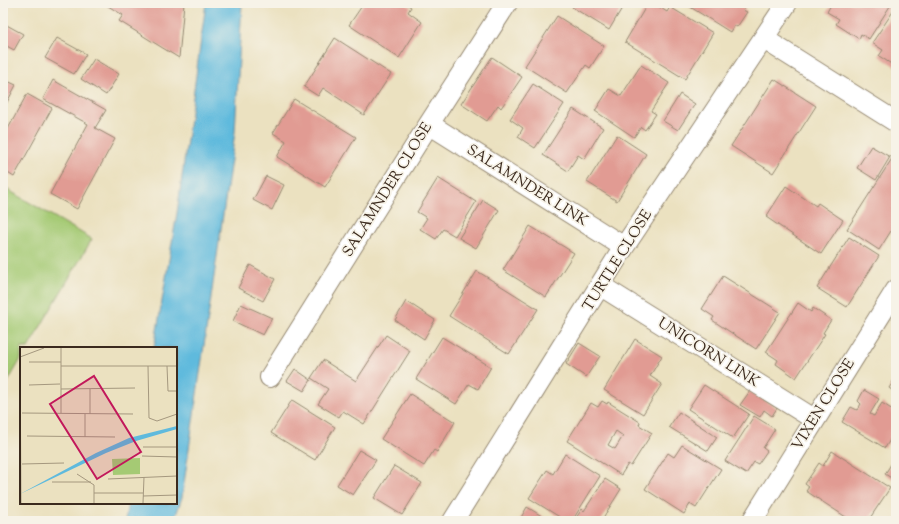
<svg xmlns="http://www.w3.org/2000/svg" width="899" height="524" viewBox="0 0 899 524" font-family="'Sorts Mill Goudy',serif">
	<rect width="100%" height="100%" fill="#f7f3e8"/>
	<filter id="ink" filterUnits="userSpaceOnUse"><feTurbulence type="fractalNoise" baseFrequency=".025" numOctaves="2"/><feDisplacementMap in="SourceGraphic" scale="8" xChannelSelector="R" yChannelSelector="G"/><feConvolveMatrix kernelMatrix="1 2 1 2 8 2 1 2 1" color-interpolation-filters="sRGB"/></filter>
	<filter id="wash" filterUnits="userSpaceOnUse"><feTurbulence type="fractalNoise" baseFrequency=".012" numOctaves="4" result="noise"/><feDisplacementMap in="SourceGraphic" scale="16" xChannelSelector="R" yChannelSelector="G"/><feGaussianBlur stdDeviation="0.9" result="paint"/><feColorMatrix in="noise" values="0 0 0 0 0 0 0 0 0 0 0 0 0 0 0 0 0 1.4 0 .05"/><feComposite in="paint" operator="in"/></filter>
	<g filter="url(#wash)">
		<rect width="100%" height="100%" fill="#ebe1c0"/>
		<!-- green -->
		<path fill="#a5ca74" stroke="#707a49" d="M3,187l89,52 -64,109h-7v11l-18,31z"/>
		<!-- water -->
		<path fill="#5fbadd" stroke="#4d727e" d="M206,3h36l-7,129 -53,365 -8,24h-49l3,-18h48v-155h-22l23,-135z"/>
		<g id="blocks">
			<!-- building -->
			<path fill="#e19b93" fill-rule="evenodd" d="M103,3h81l-5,55 -60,-37 4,-6z
				M364,3h41l6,4 -3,5 14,10 -23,36 -50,-33z
				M575,3h50l-16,27 -37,-23z
				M648,3h5l14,9 3,-5 43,26 -28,46 -60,-37z
				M684,3h57l5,3 -3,4 4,2 -10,15 -3,-2 -4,7z
				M832,3h60l-23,36 -8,-5 -2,5 -23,-15 3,-5 -12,-7z
				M896,7v60l-17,-11 4,-6 -11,-7z
				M557,16l47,30 -14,22 -4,-3 -19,28 -42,-27z
				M3,23l20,11 -9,16 -11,-6z
				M57,38l29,16 -12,20 -29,-16z
				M335,38l56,36 -27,41 -41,-27 -5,8 -14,-9z
				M492,57l30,20 -21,31 -3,-3 -11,16 -26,-17z
				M94,59l25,15 -13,21 -25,-16z
				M641,65l28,18 -18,28 5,3 -11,16 -4,-3 -7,10 -39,-26 14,-22 12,7z
				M3,79l13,6 -13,25z
				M774,79l42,27 -43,67 -42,-27z
				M53,80l53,30 -11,18 20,11 -38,70 -27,-15 38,-70 -45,-25z
				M533,84l31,20 -29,44 -17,-11 5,-9 -13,-9z
				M27,94l25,14 -38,69 -11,-7v-32z
				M680,94l15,10 -17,26 -15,-9z
				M294,99l62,38 -31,50 -48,-30 9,-16 -13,-8z
				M573,109l30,19 -19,31 -6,-4 -10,16 -25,-16z
				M617,135l29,19 -29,47 -30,-19z
				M871,146l19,11 -14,23 -19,-12z
				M893,157l3,2v64l-17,27 -32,-21z
				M266,176l18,9 -12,25 -19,-10z
				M438,178l38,24 -21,34 -12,-7 -7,10 -16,-10 7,-11 -10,-6z
				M786,186l30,20 2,-3 25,17 -22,34 -55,-37z
				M483,200l16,10 -23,38 -17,-10z
				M530,226l44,27 -28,44 -43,-27z
				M849,237l30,19 -32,51 -30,-19z
				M250,265l25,14 -12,22 -25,-13z
				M477,271l61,38 -29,45 -60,-38z
				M723,276l57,36 -24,37 -44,-29 2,-3 -12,-8z
				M406,301l29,19 -11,19 -29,-19z
				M798,303l13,9 2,-4 18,12 -8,13 2,1 -29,44 -20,-14 2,-4 -12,-8z
				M241,304l31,14 -9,17 -30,-14z
				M386,335l24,16 -46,73 -21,-13 -4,6 -21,-13 10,-15 -17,-11 12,-18 33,21z
				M442,337l49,30 -13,22 -9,-5 -13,20 -40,-25z
				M635,339l27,17 -12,20 12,8 -19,30 -39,-24z
				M579,343l21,13 -14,21 -20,-13z
				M295,369l16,11 -7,11 -17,-10z
				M896,377v16l-7,-5z
				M704,385l45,29 -16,24 -45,-29z
				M864,390l15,9 -9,15 4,2 8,-13 14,9v18l-11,18 -43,-26 9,-15 6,3 4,-6 -3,-3z
				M750,391l27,17 -5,8 -8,-6 -4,7 -20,-12z
				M410,394l45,28 -18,30 -3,-2 -10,16 -43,-27z
				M292,400l43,27 -20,33 -44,-27z
				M602,401l5,3 1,-2 32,20 -1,3 13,8 -21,33 -3,-2 -7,11 -54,-34 24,-38 7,4zM616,431l7,5 -8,13 -7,-4z
				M679,412l38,25 -9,14 -39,-24z
				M754,416l21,13 -12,19 4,3 -9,13 -4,-2 -8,12 -21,-13z
				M682,445l39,24 -25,39 -6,-4 -6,10 -39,-25 23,-36 6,4z
				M359,450l17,10 -23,35 -16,-10z
				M832,451l58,37 -22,33h-16l-46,-30 3,-4 -4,-3 14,-21 4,3z
				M565,454l35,22 -28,45h-6l-37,-23 18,-28 6,4z
				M896,456v25l-11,-7z
				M394,466l28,17 -20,32 -28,-17z
				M605,479l16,10 -20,32h-27l8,-12 2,2z
				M527,507l23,14h-31z"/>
		</g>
	</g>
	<g filter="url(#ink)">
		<use href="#blocks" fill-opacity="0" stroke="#93866f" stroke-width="1"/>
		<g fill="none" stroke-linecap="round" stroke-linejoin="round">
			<defs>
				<path id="minor" d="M764,39l132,83
					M429,124l195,123
					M601,286l213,133
					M270,377l159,-253 78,-121
					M453,521l171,-274 163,-244
					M752,521l144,-231"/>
			</defs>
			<!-- minor casing -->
			<use href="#minor" stroke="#93866f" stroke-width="22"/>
			<!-- minor -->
			<use href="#minor" stroke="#fff" stroke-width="20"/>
		</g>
	</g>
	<g text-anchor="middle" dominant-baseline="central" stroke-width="3.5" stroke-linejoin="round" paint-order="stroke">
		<!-- street labels -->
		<g font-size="15" fill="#3b2a1e" stroke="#f7f3e8">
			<text transform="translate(527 186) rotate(32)">SALAMNDER LINK</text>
			<text transform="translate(388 190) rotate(-58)">SALAMNDER CLOSE</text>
			<text transform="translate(618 261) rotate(-58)">TURTLE CLOSE</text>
			<text transform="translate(708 353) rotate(32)">UNICORN LINK</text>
			<text transform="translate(824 405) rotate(-58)">VIXEN CLOSE</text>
		</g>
	</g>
	<!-- overview -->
	<g transform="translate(20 347)">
		<rect width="157" height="157" fill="#ebe1c0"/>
		<path d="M120,111v16l-27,1 -1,-16z" fill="#a5ca74"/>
		<path d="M157,79v3l-41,12 -30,12 -86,41 76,-41 33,-15z" fill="#5fbadd"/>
		<path fill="none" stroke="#a5987f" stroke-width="1" d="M0,9l1,147M0,10l24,-9M9,15h32M41,19h116M128,19l1,52 8,3 20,-7M147,19l1,25h9M9,38l31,-1M41,42l74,-1M70,42v25M2,66l111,1M41,66v-65M7,89l88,1M65,90v-23M123,100h34M122,109l35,1M2,117l42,-1M57,127l17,11v18M88,132l69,-3M32,135h39M74,146h49M123,149l34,-1M123,156l1,-26"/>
		<path fill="#c2185b" fill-opacity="0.15" stroke="#c2185b" stroke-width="2" d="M74,29l47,76 -44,27 -47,-75z"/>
		<rect width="157" height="157" fill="none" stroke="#3b2a1e" stroke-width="2"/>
	</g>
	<!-- margin -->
	<rect width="899" height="524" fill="none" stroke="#f7f3e8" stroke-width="16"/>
</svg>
